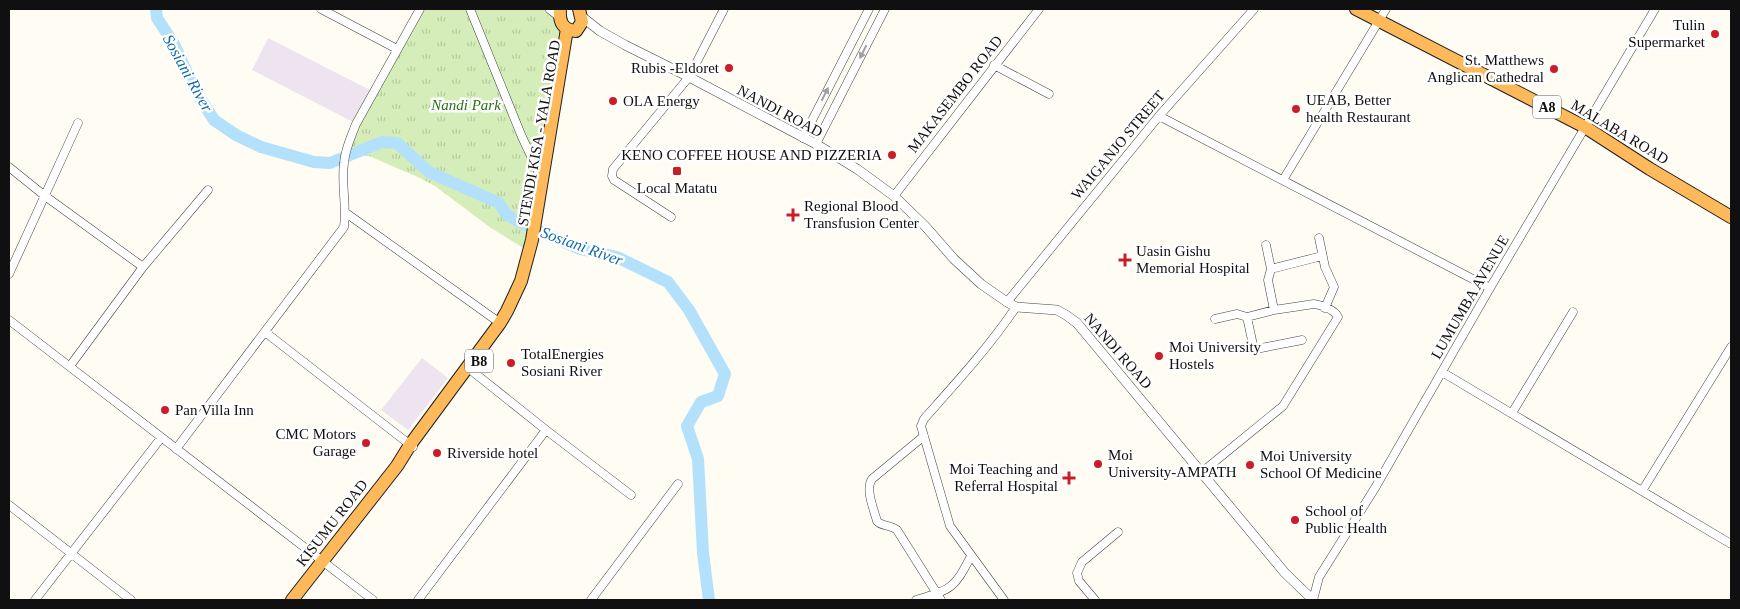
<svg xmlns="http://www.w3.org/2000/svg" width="1740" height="609" viewBox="0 0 1740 609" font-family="'Times New Roman',serif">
	<defs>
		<pattern id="park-tufts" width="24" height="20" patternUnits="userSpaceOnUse" patternTransform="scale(1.25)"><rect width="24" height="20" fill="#d5eeb9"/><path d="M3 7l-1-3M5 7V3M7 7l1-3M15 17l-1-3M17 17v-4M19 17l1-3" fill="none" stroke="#b6cb9e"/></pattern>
	</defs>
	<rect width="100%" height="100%" fill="#fffcf3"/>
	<!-- industrial -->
	<path fill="#eee4ef" d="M268,38l106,54 -17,32 -105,-54z
		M422,358l26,20 -40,52 -27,-20z"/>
	<!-- park -->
	<path fill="url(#park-tufts)" d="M422,9h125l15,17 -34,225 -37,-23 -56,-42 -15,-8 -51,-22 -10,-1 -14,9 5,-23z"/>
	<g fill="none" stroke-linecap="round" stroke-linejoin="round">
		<!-- river -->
		<path stroke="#b3e1fb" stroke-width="12" d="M156,9l1,9 17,26 21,46 19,30 22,15 25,12 53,15 16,1 52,-21 15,1 32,29 70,31 7,11 13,8 61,27 37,8 51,25 21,28 36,64 -7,22 -17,6 -14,24 11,33 5,94 6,47"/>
		<defs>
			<path id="minor" d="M321,9l76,40
				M470,9l52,128 16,34 5,2
				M994,65l55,29
				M1159,116l331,172
				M803,138l66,-129
				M816,144l69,-135
				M9,167l36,29 98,71 -73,99
				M1283,180l103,-171
				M894,196l145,-187
				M346,213l154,110
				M671,217l-57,-37 -2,-4 1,-7 76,-92 35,-68
				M1319,238l6,29 9,20 -9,21
				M1266,245l5,24
				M143,267l65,-77
				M9,274l69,-151
				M1007,302l152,-186 95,-107
				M1274,310l-6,-30 3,-11 51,-13
				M1247,317l6,28 3,4 46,-9
				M9,320l364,280
				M265,332l148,115
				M1442,372l289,172
				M1512,413l61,-101
				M546,430l85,65
				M924,436l-52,43c-7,10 2,31 5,42 5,6 13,3 20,9l44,70
				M176,449l168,-222c3,-21 -3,-43 0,-64 1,-14 7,-26 12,-39l64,-115
				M1202,472l81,-66 55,-89c-3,-7 -16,-12 -24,-13l-40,6 -27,7 -10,-3 -22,5
				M1642,491l89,-144
				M9,505l122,95
				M35,600l126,-162
				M418,600l128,-170 -74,-59
				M591,600l87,-116
				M916,600c36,-11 38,-11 55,-44
				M1004,600l-54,-74 -29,-100 3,-7c32,-36 65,-72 92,-112
				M1095,600l-16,-19 -2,-8 5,-11 36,-30
				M1313,600l6,-23 56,-89 115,-200 165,-279"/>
			<path id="tertiary" d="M550,9l9,7
				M581,16l19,15 25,14 64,32 127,67 41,25 37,27 31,30 29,33 27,25 26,18 9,5 41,3 9,5 11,8 208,250 28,27"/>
			<path id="trunk" d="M560,9c-1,12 2,21 16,22l6,-9 -3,-13
				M1356,9l229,118 65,42 81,48
				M292,600l105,-134 13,-21 90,-122 7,-12 14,-30 11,-41 35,-211"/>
		</defs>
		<!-- minor casing -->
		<use href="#minor" stroke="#434343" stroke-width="9"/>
		<!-- tertiary casing -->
		<use href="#tertiary" stroke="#434343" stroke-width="10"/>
		<!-- trunk casing -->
		<use href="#trunk" stroke="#212121" stroke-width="14"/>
		<!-- minor -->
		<use href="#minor" stroke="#fff" stroke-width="8"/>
		<!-- tertiary -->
		<use href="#tertiary" stroke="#fff" stroke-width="9"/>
		<!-- trunk -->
		<use href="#trunk" stroke="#feba5a" stroke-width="12"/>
	</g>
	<!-- one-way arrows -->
	<defs><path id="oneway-solid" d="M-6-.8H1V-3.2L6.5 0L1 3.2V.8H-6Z" transform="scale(1.25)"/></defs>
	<g fill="#9f9f9f">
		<use href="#oneway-solid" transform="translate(863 52) rotate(117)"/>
		<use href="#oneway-solid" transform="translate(825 94) rotate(-63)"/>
	</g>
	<!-- markers -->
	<g fill="#cc1c28" stroke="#fff" stroke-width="2">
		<circle cx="1715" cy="34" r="5"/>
		<circle cx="729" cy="68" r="5"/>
		<circle cx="1554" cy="69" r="5"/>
		<circle cx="613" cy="101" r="5"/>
		<circle cx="1296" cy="109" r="5"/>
		<circle cx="892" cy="155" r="5"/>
		<rect x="672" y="166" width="10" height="10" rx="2.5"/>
		<path d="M790.5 207.5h5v5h5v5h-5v5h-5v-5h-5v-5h5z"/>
		<path d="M1122.5 252.5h5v5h5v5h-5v5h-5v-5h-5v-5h5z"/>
		<circle cx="1159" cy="356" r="5"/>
		<circle cx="511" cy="363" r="5"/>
		<circle cx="165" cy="410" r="5"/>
		<circle cx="366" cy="443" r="5"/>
		<circle cx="437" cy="453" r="5"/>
		<circle cx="1098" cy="464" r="5"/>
		<circle cx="1250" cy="465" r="5"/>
		<path d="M1066.5 470.5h5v5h5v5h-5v5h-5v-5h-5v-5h5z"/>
		<circle cx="1295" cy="520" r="5"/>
	</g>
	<g text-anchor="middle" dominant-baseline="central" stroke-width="5" stroke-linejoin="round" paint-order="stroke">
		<!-- shield labels -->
		<g fill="#fff" stroke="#585858" stroke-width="1">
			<rect x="1533" y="95.5" width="28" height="23" rx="4"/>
			<rect x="465" y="349.5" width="28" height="23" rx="4"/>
		</g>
		<g font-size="14" font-weight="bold" fill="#101010">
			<text x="1547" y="107">A8</text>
			<text x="479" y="361">B8</text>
		</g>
		<!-- poi labels -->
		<g font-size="15" fill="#101010" stroke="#fff" text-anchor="start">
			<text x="1705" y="25" text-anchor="end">Tulin<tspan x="1705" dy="17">Supermarket</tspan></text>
			<text x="1544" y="60" text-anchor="end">St. Matthews<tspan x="1544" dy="17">Anglican Cathedral</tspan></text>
			<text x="719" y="68" text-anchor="end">Rubis -Eldoret</text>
			<text x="1306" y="100">UEAB, Better<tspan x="1306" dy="17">health Restaurant</tspan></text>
			<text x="623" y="101">OLA Energy</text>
			<text x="882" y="155" text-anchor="end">KENO COFFEE HOUSE AND PIZZERIA</text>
			<text x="677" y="188" text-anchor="middle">Local Matatu</text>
			<text x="804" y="206">Regional Blood<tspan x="804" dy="17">Transfusion Center</tspan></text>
			<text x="1136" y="251">Uasin Gishu<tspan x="1136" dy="17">Memorial Hospital</tspan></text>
			<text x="1169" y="347">Moi University<tspan x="1169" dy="17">Hostels</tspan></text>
			<text x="521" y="354">TotalEnergies<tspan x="521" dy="17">Sosiani River</tspan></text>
			<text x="175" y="410">Pan Villa Inn</text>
			<text x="356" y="434" text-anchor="end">CMC Motors<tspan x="356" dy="17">Garage</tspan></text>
			<text x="447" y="453">Riverside hotel</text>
			<text x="1108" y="455">Moi<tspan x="1108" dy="17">University-AMPATH</tspan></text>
			<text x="1260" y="456">Moi University<tspan x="1260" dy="17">School Of Medicine</tspan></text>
			<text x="1058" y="469" text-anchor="end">Moi Teaching and<tspan x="1058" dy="17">Referral Hospital</tspan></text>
			<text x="1305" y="511">School of<tspan x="1305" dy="17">Public Health</tspan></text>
		</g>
		<!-- street labels -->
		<g font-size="15" fill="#101010" stroke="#fff">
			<text transform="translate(955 94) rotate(-52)">MAKASEMBO ROAD</text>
			<text transform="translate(780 111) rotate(28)">NANDI ROAD</text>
			<text transform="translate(1620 132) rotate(31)">MALABA ROAD</text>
			<text transform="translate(539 133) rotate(-80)">STENDI KISA - YALA ROAD</text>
			<text transform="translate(1118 145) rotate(-50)">WAIGANJO STREET</text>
			<text transform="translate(1470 297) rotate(-60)">LUMUMBA AVENUE</text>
			<text transform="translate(1118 351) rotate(49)">NANDI ROAD</text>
			<text transform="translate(332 523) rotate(-52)">KISUMU ROAD</text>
		</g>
		<!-- park labels -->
		<g font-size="15" font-style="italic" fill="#2d6e1a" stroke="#fff">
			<text x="466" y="105">Nandi Park</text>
		</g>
		<!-- water labels -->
		<g font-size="16" font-style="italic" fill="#0e6bad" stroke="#fff">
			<text transform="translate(188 73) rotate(61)">Sosiani River</text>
			<text transform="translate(582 246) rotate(20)">Sosiani River</text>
		</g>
	</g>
	<!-- border -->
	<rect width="1740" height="609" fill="none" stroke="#101010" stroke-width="20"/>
</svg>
